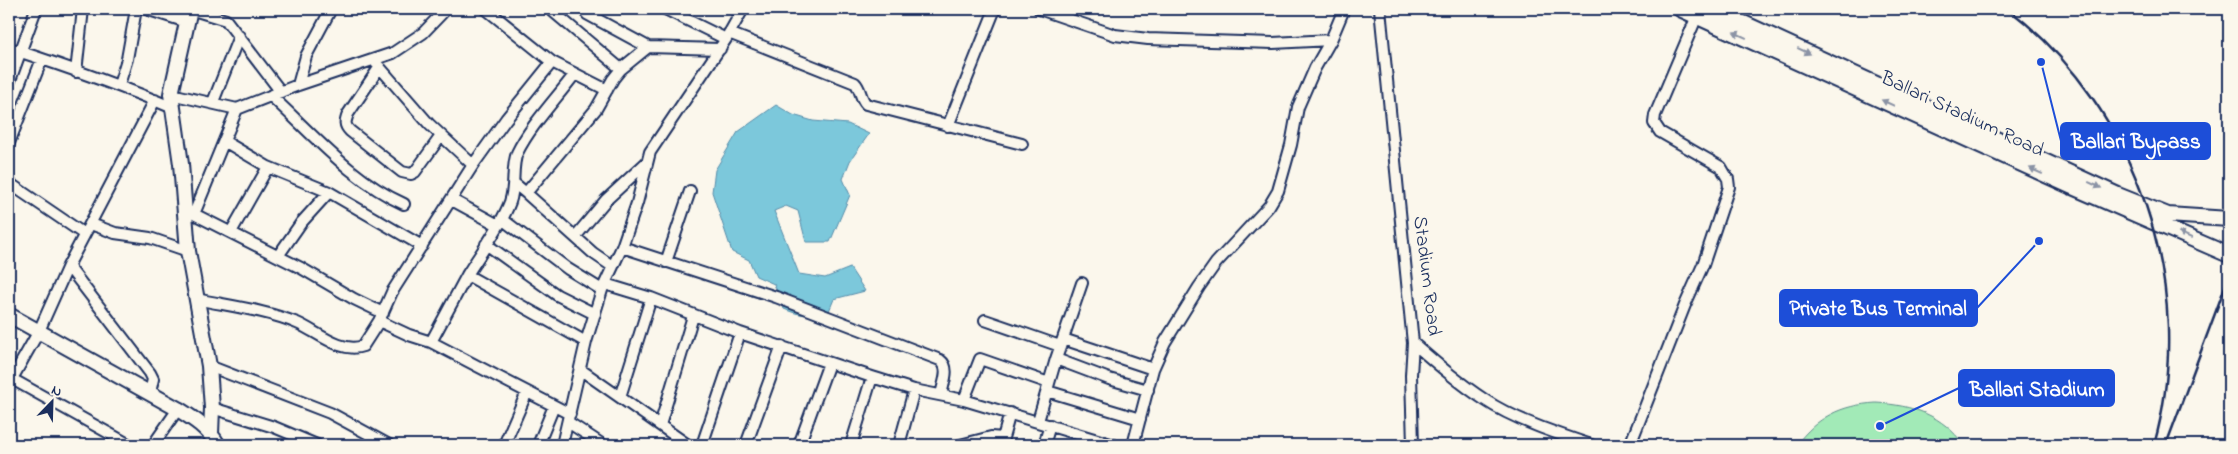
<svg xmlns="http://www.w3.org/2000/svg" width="2238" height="454" viewBox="0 0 2238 454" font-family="'Indie Flower',sans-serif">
	<rect width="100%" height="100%" fill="#fbf7ec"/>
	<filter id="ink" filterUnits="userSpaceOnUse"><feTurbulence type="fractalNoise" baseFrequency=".02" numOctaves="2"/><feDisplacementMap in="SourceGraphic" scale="10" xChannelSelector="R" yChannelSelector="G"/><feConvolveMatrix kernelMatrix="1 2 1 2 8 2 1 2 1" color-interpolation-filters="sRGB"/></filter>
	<g filter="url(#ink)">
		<!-- green -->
		<path fill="#a2eab7" stroke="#5e8c8a" d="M1876,403c37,2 66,12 88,42h-168c21,-28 45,-40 80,-42z"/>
		<!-- water -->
		<path fill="#7bc8db" stroke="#558ba9" d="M776,105l17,10 20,6 35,3 21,10 -19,27 -7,18 7,16 -20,47h-24l-8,-31 -12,-5 -12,5 25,63 26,4 25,-10 15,23 -31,8 -5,12c-16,6 -29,5 -45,-2l-10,-25 -18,-8 -7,-16 -17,-8 -20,-60 3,-22 23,-38z"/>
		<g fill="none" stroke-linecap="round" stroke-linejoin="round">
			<defs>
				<path id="street" d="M146,9l41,13
					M190,9l36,11 55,72
					M550,9l71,60
					M583,9l4,5 61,33 72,2
					M665,9l61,30
					M1039,9l76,26 33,4 125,4 58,-3
					M1380,9l33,334c23,20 46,40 72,57 28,19 73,34 106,45
					M729,33l126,50c6,6 5,15 11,21l156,40
					M9,48c55,18 111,37 164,60
					M552,62l55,28
					M376,63l53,61 44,41
					M379,68l-31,46c-3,8 -4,11 2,17l52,41 9,2 4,-2 26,-36
					M76,72l7,-63
					M574,75c-18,24 -44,51 -57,78 -6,15 -1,32 -7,49 -10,26 -29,50 -43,73l119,67
					M9,83l27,-74
					M119,85l8,-26 9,-50
					M298,85l8,-29 25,-47
					M171,94l66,15 61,-24 95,-32 30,-20 23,-24
					M271,96c42,38 80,84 133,108
					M213,102l26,-66
					M948,126l47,-117
					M224,141l44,26 61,25 93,54
					M9,143l33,-84
					M9,183l75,51
					M515,184l11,9 70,-84 17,-30 8,-10 27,-22
					M526,193l67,60 19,13
					M452,200l46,25
					M184,209l117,59 53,31 29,14
					M194,214l43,-105
					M502,219l66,50 34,21
					M91,224l24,9 35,5 38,13
					M231,232l37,-65
					M575,237l31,-37 40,-37
					M486,244l71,51 38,19
					M622,247l154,50 164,63c11,8 3,23 1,35
					M278,256l23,-33 28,-31
					M666,262l24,-71
					M68,266l82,107 3,6 -3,14
					M605,284l46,14 89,35 132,44 42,13 50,10 150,45
					M196,299c33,7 69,11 101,24 19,8 44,31 66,23l16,-25 13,-29 81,-127 33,-46 46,-57 -66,-53
					M985,320l75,26
					M379,321l30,14 22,7 139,72
					M1063,339l90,30
					M431,342l36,-67
					M1413,343l-2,32 2,70
					M1056,359l53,20 39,11
					M209,366l121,47 59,32
					M581,370l107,75
					M12,379l118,66
					M9,384l30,-53 29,-65 87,-166
					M1047,391l93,28
					M620,397l31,-99
					M964,400l16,-41 69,24
					M212,408l62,19 43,18
					M1038,421l18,-62 26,-76
					M568,422l35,23
					M660,425l33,-109
					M153,445l25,-36
					M504,445l23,-53
					M538,445l16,-39
					M562,445l24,-103 16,-52 20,-43 15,-44 13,-51 76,-113 17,-30
					M702,445l38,-112
					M746,445l36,-99
					M799,445l30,-82
					M851,445l21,-68
					M899,445l15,-55
					M960,445l31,-8 12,1
					M1001,445l9,-32
					M1044,445l6,-20
					M1133,445l20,-76 12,-27 34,-55 17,-24 53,-57 9,-15 13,-46 7,-38 17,-39 16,-28 13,-31
					M1630,445l55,-140 18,-40 26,-78 -1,-8 -7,-12 -61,-35 -6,-9 1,-8 45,-106"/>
				<path id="secondary" d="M190,9l-19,85 10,70 7,87 21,115 3,42 -1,26
					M1680,9l390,177 159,69
					M1713,9l405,186 50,20 61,4
					M9,315l169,94c16,10 30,19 40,36"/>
			</defs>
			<!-- street casing -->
			<use href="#street" stroke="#1b2f5e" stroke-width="14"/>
			<!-- secondary casing -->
			<use href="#secondary" stroke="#1b2f5e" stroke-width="18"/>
			<!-- street -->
			<use href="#street" stroke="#fbf7ec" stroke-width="10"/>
			<!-- secondary -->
			<use href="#secondary" stroke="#fbf7ec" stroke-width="14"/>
			<!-- rail -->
			<path stroke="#1b2f5e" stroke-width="2.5" d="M2008,9c129,98 190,280 146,436
				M2166,445l63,-169"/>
		</g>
		<!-- one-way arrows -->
		<defs><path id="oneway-solid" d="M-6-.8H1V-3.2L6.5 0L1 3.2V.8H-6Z" transform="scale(1.25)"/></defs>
		<g fill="#8b93a5">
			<use href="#oneway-solid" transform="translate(1740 35) rotate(-155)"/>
			<use href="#oneway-solid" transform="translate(1804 51) rotate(25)"/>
			<use href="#oneway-solid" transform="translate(1888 103) rotate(-155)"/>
			<use href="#oneway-solid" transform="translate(2036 171) rotate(-155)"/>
			<use href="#oneway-solid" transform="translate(2095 185) rotate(25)"/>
			<use href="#oneway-solid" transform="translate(2185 235) rotate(-156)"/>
		</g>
	</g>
	<g text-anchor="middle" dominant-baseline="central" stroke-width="5" stroke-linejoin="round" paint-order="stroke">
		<!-- street labels -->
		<g font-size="20" fill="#1b2f5e" stroke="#fbf7ec">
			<text transform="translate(1962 115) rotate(25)">Ballari Stadium Road</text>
			<text transform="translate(1426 276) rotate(83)">Stadium Road</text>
		</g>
	</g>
	<!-- callouts -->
	<path fill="none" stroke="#1d4ed8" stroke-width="2" d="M2041 62L2061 141M2039 241L1977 308M1880 426L1959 388"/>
	<g fill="#1d4ed8" stroke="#fbf7ec" stroke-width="2">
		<circle cx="2041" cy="62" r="5"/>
		<circle cx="2039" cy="241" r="5"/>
		<circle cx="1880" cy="426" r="5"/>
	</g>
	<g fill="#1d4ed8" stroke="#1d4ed8" stroke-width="2">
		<rect x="2061" y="123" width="149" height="36" rx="5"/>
		<rect x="1780" y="290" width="197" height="36" rx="5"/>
		<rect x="1959" y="370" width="155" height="36" rx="5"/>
	</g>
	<g font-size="21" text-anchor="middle" font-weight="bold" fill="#fff">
		<text x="2136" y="148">Ballari Bypass</text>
		<text x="1878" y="315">Private Bus Terminal</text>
		<text x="2037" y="396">Ballari Stadium</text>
	</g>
	<!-- margin -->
	<rect width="2238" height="454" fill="none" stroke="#fbf7ec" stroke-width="30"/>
	<rect x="15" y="15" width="2208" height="424" fill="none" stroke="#1b2f5e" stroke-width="2" filter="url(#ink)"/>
	<!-- north arrow -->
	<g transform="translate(52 402) rotate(23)" stroke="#fbf7ec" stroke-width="4" paint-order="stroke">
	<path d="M0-4L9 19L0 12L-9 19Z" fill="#1b2f5e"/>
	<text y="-8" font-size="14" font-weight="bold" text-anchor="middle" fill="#1b2f5e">N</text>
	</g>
</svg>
